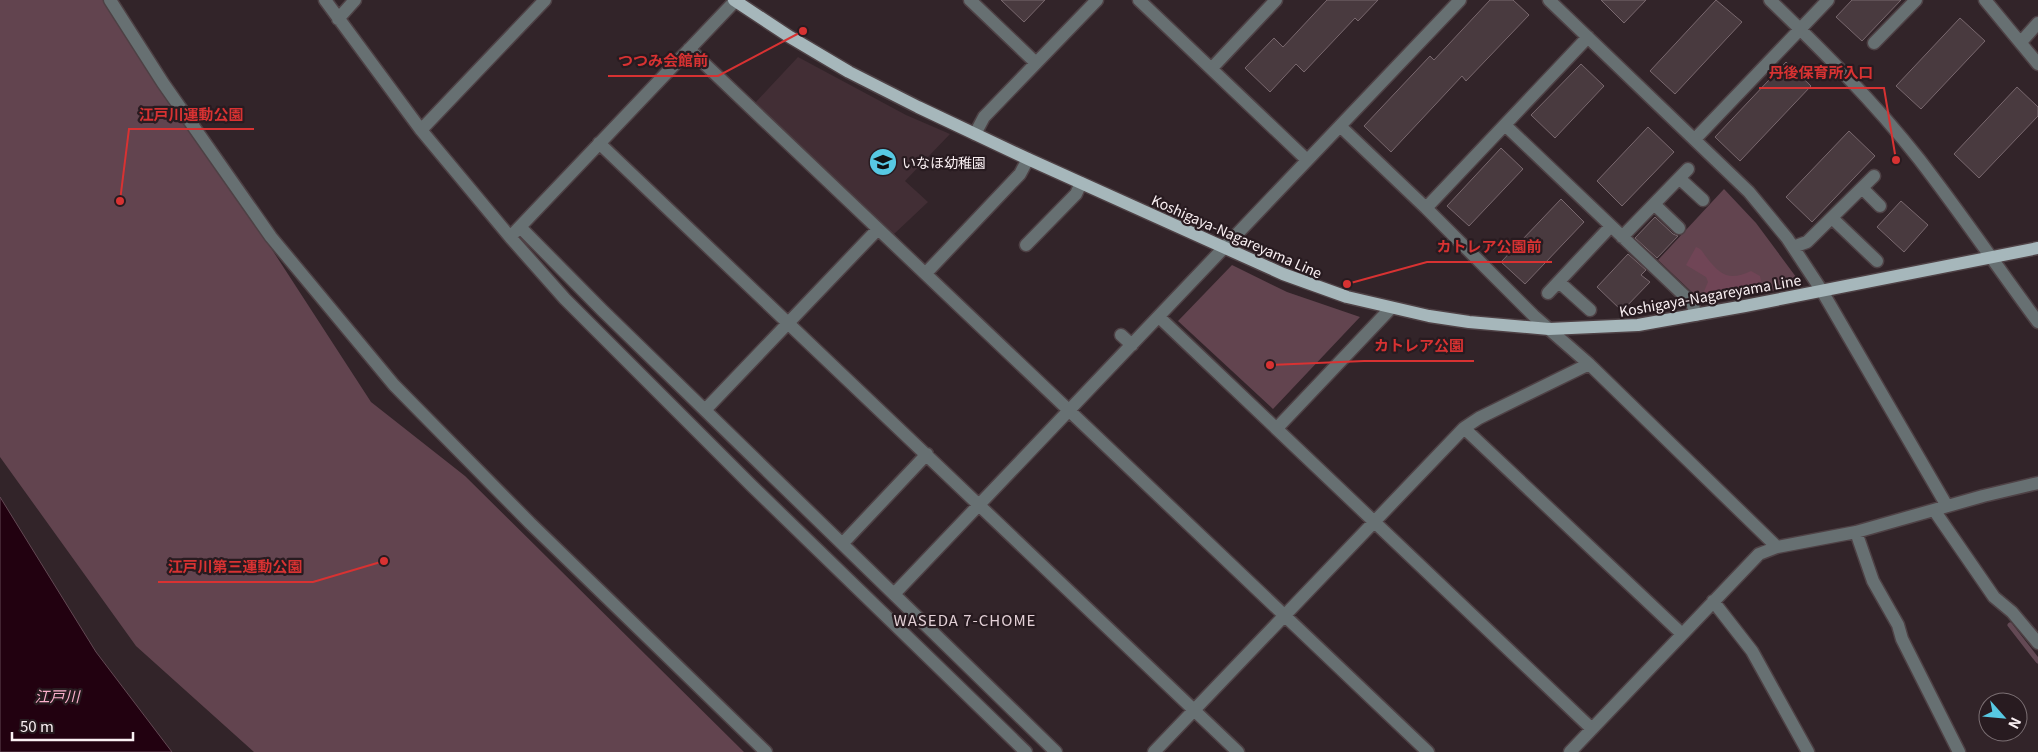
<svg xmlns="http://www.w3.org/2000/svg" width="2038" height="752" viewBox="0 0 2038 752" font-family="Georgia,'Noto Sans JP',serif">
	<rect width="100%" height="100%" fill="#322429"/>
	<!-- built -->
	<path fill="#422e35" d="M798,57l108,58 44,19 -45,47 23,21 -35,33 -138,-132z"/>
	<!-- green -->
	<path fill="#62444f" d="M0,0h110l261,402 94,74 279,276h-490l-118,-106 -136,-189z
		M1724,189l32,34 43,58 1,5 -91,16 -12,-5 -39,-37z
		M1232,265l55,27 73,25 -87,92 -95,-88z"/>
	<!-- forest -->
	<path fill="#704556" d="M1696,247c6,2 7,6 11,11 14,18 23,23 44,13l9,5 3,14 -54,9 -7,-3 6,-14 -2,-5 -20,-12z"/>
	<!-- water -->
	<path fill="#220110" stroke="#634954" d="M0,497l96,155 76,100h-172z"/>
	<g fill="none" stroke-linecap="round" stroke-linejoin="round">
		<!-- stream -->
		<path stroke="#634954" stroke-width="5" d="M2010,625l28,36"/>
	</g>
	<!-- building -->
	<path fill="#493a3f" stroke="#79686e" d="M1001,0h44l-21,22z
		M1327,0h51l-20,21 -3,-3 -51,54 -8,-8 -26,28 -25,-24 29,-30 9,9z
		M1490,0h23l16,15 -63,66 -4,-5 -71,76 -27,-26 66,-70 4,4z
		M1601,0h45l-22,23z
		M1716,0l26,22 -67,72 -25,-23z
		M1852,0h49l-39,41 -26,-24z
		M1960,18l25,23 -64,68 -25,-23z
		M1786,62l25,24 -71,75 -25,-24z
		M1581,64l23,22 -49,52 -24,-23z
		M2017,87l21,20v9l-59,62 -25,-24z
		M1648,127l26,25 -52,54 -25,-25z
		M1849,131l26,25 -63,66 -26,-25z
		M1501,148l22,21 -54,57 -22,-20z
		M1561,199l23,23 -59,62 -24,-22z
		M1901,201l27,24 -24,27 -27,-25z
		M1655,217l18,17 5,2 -21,22 -22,-20z
		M1628,254l18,16 -5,5 9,7 -28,29 -25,-24z"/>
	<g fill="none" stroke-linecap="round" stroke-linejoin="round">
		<defs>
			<path id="minor" d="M110,0l53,83 108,154 123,148 136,138 236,229
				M325,0l96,130 89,107 55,62 186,186 275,267
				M970,0l66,63
				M1139,0l168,160
				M1549,0l200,192 38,46 35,53 125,215
				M1770,0c52,50 104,102 149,159 41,53 79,109 119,163
				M1985,0l53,64
				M338,19l17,-19
				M2021,42l17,-19
				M1874,43l42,-43
				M689,49l739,703
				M1212,68l64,-68
				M1505,125l187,178 4,12
				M1340,126l86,82 108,108 55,48 188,183
				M421,130l124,-130
				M975,134l9,-17 113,-117
				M1695,139l133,-139
				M599,143l639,609
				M1679,178l24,22
				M1862,188l18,18
				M1654,204l25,24
				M1426,208l162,-171
				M1832,218l45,43
				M520,227l82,83 454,442
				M515,232l221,-232
				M1622,237l66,-68
				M1026,245l50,-51 5,-11
				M1793,247l14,-5 67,-66
				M926,273l94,-99 8,-15
				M1559,282l31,28
				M1548,293l63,-67
				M1159,317l433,412
				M1121,335l11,10
				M705,410l173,-181
				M1277,428l114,-120
				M1464,428l218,206
				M1934,510l60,87 18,15 26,31
				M1856,532l17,49 25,44 4,14 57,113
				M843,543l84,-89
				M894,594l566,-594
				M1713,601l39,50 56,101
				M1154,752l310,-324 15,-10 110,-54
				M1570,752l189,-198 18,-7 79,-15 127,-36 55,-13"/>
			<path id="major" d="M734,0l56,37 59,35 69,35 110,52 255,115 64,23 82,19 40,6 80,7 89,-4 107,-19 293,-58"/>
		</defs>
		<!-- minor casing -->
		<use href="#minor" stroke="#4e4145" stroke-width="15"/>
		<!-- major casing -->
		<use href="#major" stroke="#4e4145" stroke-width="15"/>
		<!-- minor -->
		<use href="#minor" stroke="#677072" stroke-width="12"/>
		<!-- major -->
		<use href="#major" stroke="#a6b7bb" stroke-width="12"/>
	</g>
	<!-- icons -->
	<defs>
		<symbol id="school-disc" viewBox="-11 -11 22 22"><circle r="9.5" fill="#57c9e3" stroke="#281b20"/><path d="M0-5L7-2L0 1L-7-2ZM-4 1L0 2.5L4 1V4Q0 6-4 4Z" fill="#111"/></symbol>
	</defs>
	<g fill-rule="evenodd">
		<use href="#school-disc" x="867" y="146" width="32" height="32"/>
	</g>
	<g text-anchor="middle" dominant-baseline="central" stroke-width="4.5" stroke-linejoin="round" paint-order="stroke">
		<!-- poi labels -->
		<g font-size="14" fill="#faf0f3" stroke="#281b20" text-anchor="start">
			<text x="902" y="162">いなほ幼稚園</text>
		</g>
		<!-- street labels -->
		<g font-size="14" fill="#faf0f3" stroke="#281b20">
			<text transform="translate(1237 236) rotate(24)">Koshigaya-Nagareyama Line</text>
			<text transform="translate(1710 295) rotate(-10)">Koshigaya-Nagareyama Line</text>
		</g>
		<!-- neighbourhood labels -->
		<g font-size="15" letter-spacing="1" fill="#e4d1d7" stroke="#281b20">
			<text x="965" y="619">WASEDA 7-CHOME</text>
		</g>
		<!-- water labels -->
		<g font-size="15" font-style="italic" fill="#fbb0cc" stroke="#281b20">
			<text x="57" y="695">江戸川</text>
		</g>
	</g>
	<!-- callouts -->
	<path fill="none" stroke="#d83232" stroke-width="2" d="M803 31L718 76H608M1896 160L1884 88H1759M120 201L129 129H254M1347 284L1427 262H1552M1270 365L1364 361H1474M384 561L313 582H158"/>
	<g fill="#d83232" stroke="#281b20" stroke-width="2">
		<circle cx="803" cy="31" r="5"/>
		<circle cx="1896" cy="160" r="5"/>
		<circle cx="120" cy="201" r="5"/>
		<circle cx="1347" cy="284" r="5"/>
		<circle cx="1270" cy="365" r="5"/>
		<circle cx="384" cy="561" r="5"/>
	</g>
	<g font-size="15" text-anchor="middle" font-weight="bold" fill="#d83232" stroke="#281b20" stroke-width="4.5" stroke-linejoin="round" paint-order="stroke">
		<text x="663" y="66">つつみ会館前</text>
		<text x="1821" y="78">丹後保育所入口</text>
		<text x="191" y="120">江戸川運動公園</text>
		<text x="1489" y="252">カトレア公園前</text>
		<text x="1419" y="351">カトレア公園</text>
		<text x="235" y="572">江戸川第三運動公園</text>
	</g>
	<!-- north arrow -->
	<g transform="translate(2003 717) rotate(117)"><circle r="24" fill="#281b20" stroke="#7c7074"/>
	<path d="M0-4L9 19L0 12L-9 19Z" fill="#57c9e3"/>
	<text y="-8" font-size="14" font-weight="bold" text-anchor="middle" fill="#faf0f3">N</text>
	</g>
	<!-- scale -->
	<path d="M12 732v8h121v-8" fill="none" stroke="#faf0f3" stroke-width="2.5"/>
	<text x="20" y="732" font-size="15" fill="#faf0f3" stroke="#281b20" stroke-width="4" paint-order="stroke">50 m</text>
</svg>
